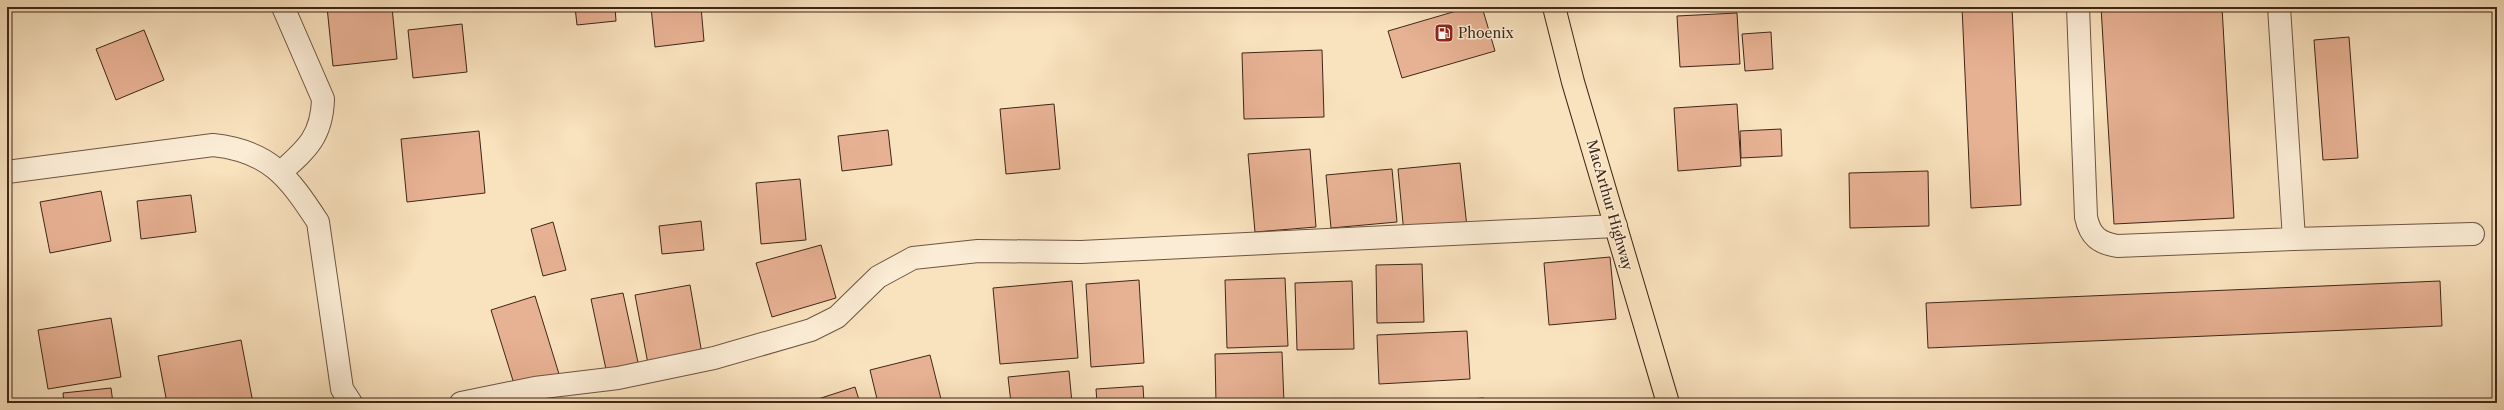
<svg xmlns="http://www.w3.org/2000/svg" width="2504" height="410" viewBox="0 0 2504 410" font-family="'Libre Caslon Text',serif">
	<rect width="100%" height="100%" fill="#f9e2be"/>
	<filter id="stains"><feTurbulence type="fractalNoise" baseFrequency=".005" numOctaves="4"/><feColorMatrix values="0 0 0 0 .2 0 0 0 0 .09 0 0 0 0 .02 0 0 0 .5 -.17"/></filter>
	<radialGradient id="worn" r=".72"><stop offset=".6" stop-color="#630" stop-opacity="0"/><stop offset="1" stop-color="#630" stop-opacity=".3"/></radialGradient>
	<!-- building -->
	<path fill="#e7b193" stroke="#3f2617" d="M327,7h65l5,52 -64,7z
		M575,7h40l1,14 -39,4z
		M651,7h50l3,34 -49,6z
		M1470,7h12l13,44 -93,27 -14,-47z
		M1962,7h50l9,198 -50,3z
		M2101,7h121l12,211 -120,6z
		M1737,13l3,51 -60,3 -3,-51z
		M462,24l5,48 -54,6 -5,-48z
		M144,30l20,50 -48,20 -20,-51z
		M1771,32l2,37 -28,2 -3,-37z
		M2349,37l9,121 -35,2 -9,-120z
		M1322,50l2,67 -80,2 -2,-66z
		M1054,104l6,65 -54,5 -6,-65z
		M1737,104l4,62 -63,5 -4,-63z
		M1781,129l1,27 -41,2 -1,-27z
		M888,130l4,35 -50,6 -4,-35z
		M479,131l6,62 -78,9 -6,-63z
		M1310,149l6,78 -61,5 -7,-78z
		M1460,163l7,64 -63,7 -6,-65z
		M1392,169l5,53 -66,6 -5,-53z
		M1928,171l1,55 -79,2 -1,-55z
		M800,179l6,61 -45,4 -5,-61z
		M101,191l10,50 -61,12 -10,-51z
		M191,195l5,37 -55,7 -4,-38z
		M701,221l3,29 -42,4 -3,-28z
		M553,222l13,48 -23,6 -12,-47z
		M821,245l15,53 -64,19 -16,-54z
		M1610,257l6,62 -67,6 -5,-62z
		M1422,264l2,58 -47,1 -1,-58z
		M1285,278l3,68 -61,2 -2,-68z
		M1139,280l5,83 -53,4 -5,-83z
		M1072,281l6,77 -78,6 -7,-76z
		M1352,281l2,68 -57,1 -2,-67z
		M2440,281l2,45 -514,22 -2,-45z
		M690,285l12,69 -54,10 -13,-69z
		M623,293l16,74 -32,7 -16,-75z
		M535,296l24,78 -44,13 -24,-77z
		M111,318l10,59 -73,12 -10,-59z
		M1467,331l3,48 -91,5 -2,-49z
		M241,340l12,63h-86l-9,-47z
		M1282,352l2,51h-68l-1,-49z
		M930,355l12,48h-64l-8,-33z
		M1069,371l3,32h-61l-3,-26z
		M1143,386l1,17h-47l-1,-14z
		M855,387l5,16h-47l-1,-2z
		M111,388l2,15h-49l-1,-10z
		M1484,398v5l-64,-1z"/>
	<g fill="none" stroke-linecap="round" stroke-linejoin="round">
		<defs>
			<path id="minor" d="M2078,7l8,210c4,19 13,26 31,29l177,-7
				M2279,7l15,232 179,-5
				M7,172l206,-27c56,6 75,31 105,77l24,167 9,14
				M281,172c26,-23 41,-36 42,-73l-40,-92
				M461,403l74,-15 83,-10 96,-20 97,-28 26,-13 41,-40 35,-19 65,-7 103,1 535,-26"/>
			<path id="trunk" d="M1554,7l19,75 95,321"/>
		</defs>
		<!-- minor casing -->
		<use href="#minor" stroke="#6e5541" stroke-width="24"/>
		<!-- trunk casing -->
		<use href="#trunk" stroke="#3f2617" stroke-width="24"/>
		<!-- minor -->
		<use href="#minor" stroke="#fbecd5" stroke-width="22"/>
		<!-- trunk -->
		<use href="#trunk" stroke="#f9e2be" stroke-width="22"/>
	</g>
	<!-- icons -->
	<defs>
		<symbol id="fuel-square" viewBox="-11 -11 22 22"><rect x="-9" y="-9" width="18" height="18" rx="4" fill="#8f2418" stroke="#fbecd5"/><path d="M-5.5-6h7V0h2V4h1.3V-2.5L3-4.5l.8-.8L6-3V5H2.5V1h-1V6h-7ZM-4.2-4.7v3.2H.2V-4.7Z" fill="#fff"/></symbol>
	</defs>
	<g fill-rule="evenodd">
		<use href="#fuel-square" x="1433" y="22" width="22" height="22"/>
	</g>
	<g text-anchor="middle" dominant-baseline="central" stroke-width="3" stroke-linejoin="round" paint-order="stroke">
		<!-- poi labels -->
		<g font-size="14" fill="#3f2617" stroke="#fbecd5" text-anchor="start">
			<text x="1458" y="33">Phoenix</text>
		</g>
		<!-- street labels -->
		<g font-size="14" fill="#3f2617" stroke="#fbecd5">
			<text transform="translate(1610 205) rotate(74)">MacArthur Highway</text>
		</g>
	</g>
	<!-- margin -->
	<rect width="2504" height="410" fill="none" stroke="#f9e2be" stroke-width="24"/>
	<rect x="8" y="8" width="2488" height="394" fill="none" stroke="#3f2617" stroke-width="2"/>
	<rect x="12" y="12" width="2480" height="386" fill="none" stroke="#3f2617"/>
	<rect width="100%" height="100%" filter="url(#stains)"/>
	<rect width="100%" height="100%" fill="url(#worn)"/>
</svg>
